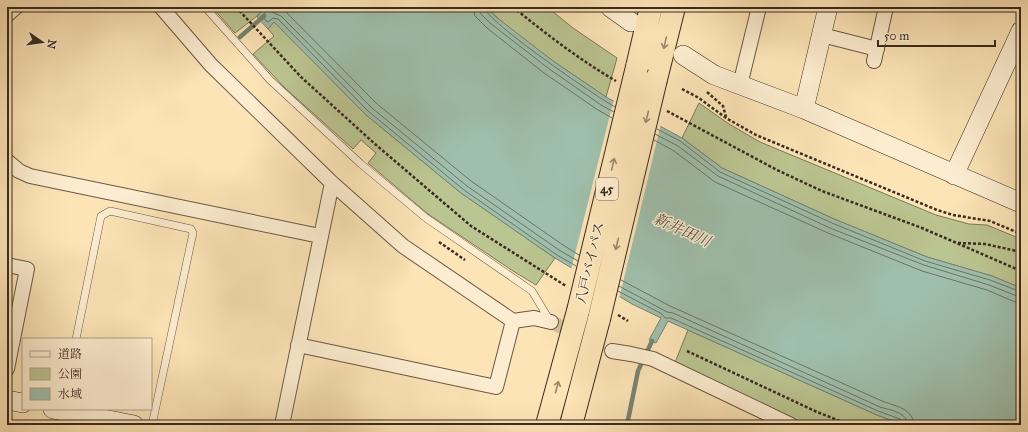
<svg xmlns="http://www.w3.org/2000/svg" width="1028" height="432" viewBox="0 0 1028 432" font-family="'IM FELL Great Primer','Noto Serif JP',serif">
	<rect width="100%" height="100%" fill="#fce4b6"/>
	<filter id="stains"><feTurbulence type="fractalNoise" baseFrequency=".005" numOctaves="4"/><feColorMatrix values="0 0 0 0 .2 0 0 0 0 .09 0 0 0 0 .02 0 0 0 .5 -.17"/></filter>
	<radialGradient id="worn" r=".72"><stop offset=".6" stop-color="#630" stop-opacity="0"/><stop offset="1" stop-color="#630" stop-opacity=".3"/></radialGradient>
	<!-- green -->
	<path fill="#bbc591" stroke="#7a7859" d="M212,7h49l2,2 -6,7 -22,17z
		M486,7h61l26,21 44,30 -11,39c-41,-28 -84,-55 -120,-90z
		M274,21l91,93 96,79 94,65 -19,27 -23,-14 -85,-57 -60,-51 8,-10 -15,-13 -8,9 -68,-61 -32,-34 21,-18 -6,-7z
		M699,103l30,21 31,18 176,73 33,9 18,1 34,14v49l-29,-12 -65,-19 -93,-38 -112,-51 -40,-30z
		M688,330l189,85 27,10h-100l-13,-5 -117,-55z"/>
	<!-- water -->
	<path fill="#9fbfac" stroke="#768374" d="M261,7h225l10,10 57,44 53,36 76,41 40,30 112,51 93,38 65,19 29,12v137h-117l-27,-10 -209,-94 -12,22 -7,-3 12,-22 -29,-14 -77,-46 -94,-65 -96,-79 -91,-92 -6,7 -11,-12 6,-8z"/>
	<!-- pier -->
	<path fill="#fce4b6" d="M614,99l47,25 -42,175 -48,-29z"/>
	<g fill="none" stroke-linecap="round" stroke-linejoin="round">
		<!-- shore -->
		<path stroke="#6c7466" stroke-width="1" d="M266,7v4l-3,5 3,5 2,1 5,-4 5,1 90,92 96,79 93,65 19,11
			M271,7l1,5 9,4 91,92 95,78 92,64 19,11
			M278,7l8,5 90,91 95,78 92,64 16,10
			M473,7l2,9 12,12 57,45 54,37 14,8
			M479,7l2,7 9,9 58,45 53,37 13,7
			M484,7c1,14 113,90 131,100
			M657,129l23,12 40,31 112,51 93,38 65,19 31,12
			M655,134l23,12 40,30 112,52 94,37 65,20 28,11 4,1
			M654,140l20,11 41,31 113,51 94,38 65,19 28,12 6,1
			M621,280l49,26 212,95c13,5 31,7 32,24
			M619,286l48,26 6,1 207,94c10,3 27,5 28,18
			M618,291l44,23 3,4h6l207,93 22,8 3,3v3"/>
		<!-- stream -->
		<path stroke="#768374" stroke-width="4.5" d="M240,37l24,-21
			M627,425l11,-54 14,-30"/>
		<!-- street-tunnel -->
		<path stroke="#d5bf98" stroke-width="14" stroke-dasharray="14 7" stroke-linecap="butt" d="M551,322l61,29"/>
		<defs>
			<path id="lane" d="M205,7l65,73 91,84 65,54 106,73 18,30
				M76,339l25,-123 9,-5 81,18 2,4 -41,192"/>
			<path id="street" d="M161,7l50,58 121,118 71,63 110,75 -17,66 -198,-42
				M7,15l9,-8
				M822,35l55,14
				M874,61l12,-54
				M740,85l19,-78
				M7,161l12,10 11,5 290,60
				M7,265l20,4 -20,100
				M513,321l21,-3 17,4
				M612,351l19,3 22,5 138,66
				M282,425l50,-242"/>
			<path id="secondary" d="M610,7l21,15
				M683,55l31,20 90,34 217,94
				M804,109l24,-102
				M954,175l67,-144
				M7,400l16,3
				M53,409l81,16"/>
			<path id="highway" d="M637,67l14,-60
				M656,79l18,-72
				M547,425l31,-114
				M571,425l28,-106"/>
		</defs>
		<!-- lane casing -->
		<use href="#lane" stroke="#6a5846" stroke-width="8"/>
		<!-- street casing -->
		<use href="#street" stroke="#6a5846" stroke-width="16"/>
		<!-- secondary casing -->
		<use href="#secondary" stroke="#392a21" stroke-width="20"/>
		<!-- highway casing -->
		<use href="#highway" stroke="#392a21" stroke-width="24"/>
		<!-- path -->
		<path stroke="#392a21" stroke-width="2.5" stroke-dasharray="3 2" stroke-linecap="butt" d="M236,7l65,70 74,67 96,82 95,60
			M513,7c33,27 67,53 103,74
			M682,89l17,9 27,20 30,17 181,75 16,5 37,6 31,13
			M707,92l16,14 3,11
			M667,111l110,59 45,21 100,37 99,43
			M439,242l26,18
			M958,243l27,1 36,8
			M618,315l10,6
			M687,351l130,61 33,13"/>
		<!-- lane -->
		<use href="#lane" stroke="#fdedd0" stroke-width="7"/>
		<!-- street -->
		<use href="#street" stroke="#fdedd0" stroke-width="14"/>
		<!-- secondary -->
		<use href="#secondary" stroke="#fdedd0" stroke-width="19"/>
		<!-- highway -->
		<use href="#highway" stroke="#fce4b6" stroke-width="22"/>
		<defs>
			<path id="highway-bridge" d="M578,311l59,-244
				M599,319l57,-240"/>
		</defs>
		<!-- highway-bridge casing -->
		<use href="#highway-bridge" stroke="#392a21" stroke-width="24" stroke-linecap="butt"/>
		<!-- highway-bridge -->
		<use href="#highway-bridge" stroke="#fce4b6" stroke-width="22"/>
	</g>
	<!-- one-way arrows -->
	<defs><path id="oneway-shaft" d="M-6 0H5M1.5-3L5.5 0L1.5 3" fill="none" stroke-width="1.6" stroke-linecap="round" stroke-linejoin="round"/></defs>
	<g stroke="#9a876c">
		<use href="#oneway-shaft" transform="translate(665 43) rotate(103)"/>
		<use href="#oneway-shaft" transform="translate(647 117) rotate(104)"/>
		<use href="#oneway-shaft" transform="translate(613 164) rotate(-77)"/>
		<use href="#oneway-shaft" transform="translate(617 244) rotate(104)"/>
		<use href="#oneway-shaft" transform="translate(557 387) rotate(-75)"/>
	</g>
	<g text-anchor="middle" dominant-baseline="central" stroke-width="3" stroke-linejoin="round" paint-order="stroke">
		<!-- shield labels -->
		<rect fill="#fdedd0" stroke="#746456" stroke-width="1" x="596" y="178" width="22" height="22" rx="3"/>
		<g font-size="13" font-weight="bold" fill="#392a21">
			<text x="607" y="189">45</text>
		</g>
		<!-- street labels -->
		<g font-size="14" fill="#392a21" stroke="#fdedd0">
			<text transform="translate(590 263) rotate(-77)">八戸バイパス</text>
		</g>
		<!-- water labels -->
		<g font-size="15" font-style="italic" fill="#524f44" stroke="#fdedd0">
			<text transform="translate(682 230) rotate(24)">新井田川</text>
		</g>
	</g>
	<!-- margin -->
	<rect width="1028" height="432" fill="none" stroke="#fce4b6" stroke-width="24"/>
	<rect x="8" y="8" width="1012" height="416" fill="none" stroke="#392a21" stroke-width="2"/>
	<rect x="12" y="12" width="1004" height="408" fill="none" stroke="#392a21"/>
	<!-- legend -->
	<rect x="22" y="338" width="130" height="72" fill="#fdedd0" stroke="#af9f8a"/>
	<rect x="30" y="351" width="20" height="6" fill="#fdedd0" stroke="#af9f8a"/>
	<text x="58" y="358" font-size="12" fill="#392a21">道路</text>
	<rect x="30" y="368" width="20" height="12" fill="#bbc591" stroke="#af9f8a"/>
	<text x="58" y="378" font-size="12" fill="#392a21">公園</text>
	<rect x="30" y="388" width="20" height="12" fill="#9fbfac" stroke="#af9f8a"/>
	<text x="58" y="398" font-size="12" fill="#392a21">水域</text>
	<!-- north arrow -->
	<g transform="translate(42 42) rotate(103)" stroke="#fdedd0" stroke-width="3" paint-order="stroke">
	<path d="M0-3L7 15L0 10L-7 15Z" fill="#392a21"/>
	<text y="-6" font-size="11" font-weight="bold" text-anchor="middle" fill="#392a21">N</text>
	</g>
	<!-- scale -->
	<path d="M878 40v6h117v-6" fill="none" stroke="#392a21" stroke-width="2"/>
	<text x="884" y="40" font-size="12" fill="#392a21" stroke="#fdedd0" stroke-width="3" paint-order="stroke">50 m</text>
	<rect width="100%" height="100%" filter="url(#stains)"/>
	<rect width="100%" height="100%" fill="url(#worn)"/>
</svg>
